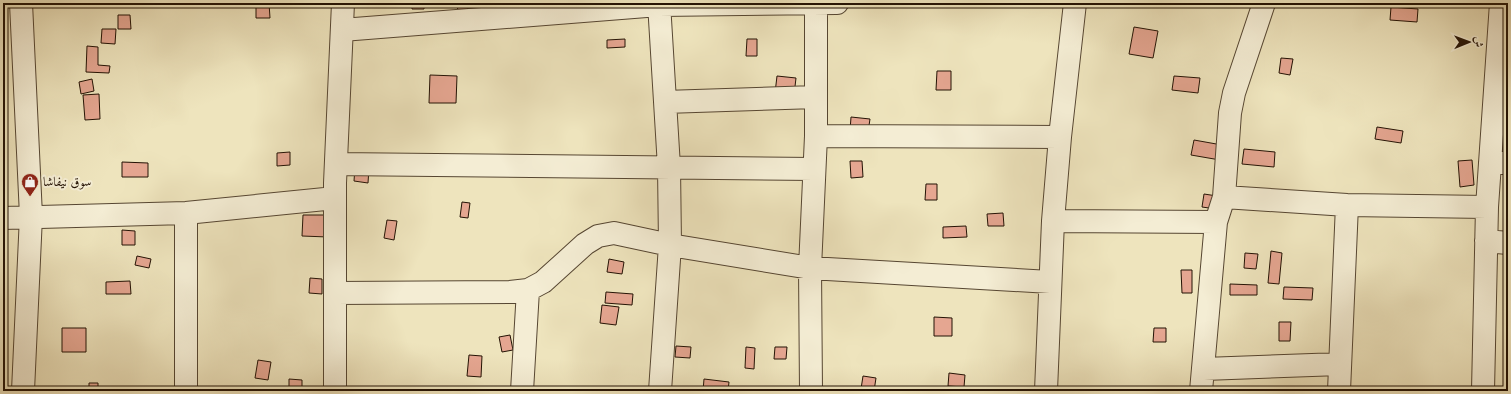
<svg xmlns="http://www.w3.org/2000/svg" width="1511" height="394" viewBox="0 0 1511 394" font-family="Cardo,Amiri,serif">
	<rect width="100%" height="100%" fill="#eee4bd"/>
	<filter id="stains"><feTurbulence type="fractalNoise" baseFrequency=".005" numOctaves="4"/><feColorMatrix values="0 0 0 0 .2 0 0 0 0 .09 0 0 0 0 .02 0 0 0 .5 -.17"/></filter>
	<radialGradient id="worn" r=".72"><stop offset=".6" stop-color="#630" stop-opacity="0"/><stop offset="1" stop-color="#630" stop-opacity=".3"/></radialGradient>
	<!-- building -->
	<path fill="#e5a691" stroke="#231204" d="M256,3h13l1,15h-14z
		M412,3h12v6h-12z
		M457,3h10l1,10h-10z
		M1391,7l27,2 -1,13 -27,-2z
		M118,15h12l1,14h-13z
		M1134,27l24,4 -5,27 -24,-4z
		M102,29h14l-1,15 -14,-1z
		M625,39v8l-18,1v-8z
		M747,39h10v17h-11z
		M87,46l11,1v18l12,1 -1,7 -23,-1z
		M1281,58l12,1 -3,16 -11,-2z
		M937,71h14v19h-15z
		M430,75l27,1 -1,27h-27z
		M777,76l19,2 -2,17 -19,-2z
		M1174,76l26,2 -2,15 -26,-3z
		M92,79l2,12 -13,3 -2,-12z
		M99,94l1,25 -15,1 -2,-25z
		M851,117l19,2 -2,13 -18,-1z
		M1377,127l26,4 -2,12 -26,-4z
		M1194,140l28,5 -2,15 -29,-5z
		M1244,149l31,3 -1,15 -32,-3z
		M290,152v13l-13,1v-13z
		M1472,160l2,25 -14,2 -2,-26z
		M850,161h12l1,16 -12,1z
		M122,162l26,1v14h-26z
		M355,167l14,1 -1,15 -14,-2z
		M926,184h11v16h-12z
		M1204,194l13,2 -1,13 -14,-2z
		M462,202l8,1 -2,15 -8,-1z
		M1003,213l1,13h-16l-1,-12z
		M303,215h25v22l-26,-1z
		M387,220l10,1 -3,19 -10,-2z
		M966,226l1,11 -24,1v-11z
		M3,229h4v9h-4z
		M122,230l13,1v14h-13z
		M1271,251l11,2 -3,31 -11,-1z
		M1245,253l13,1 -2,15 -12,-1z
		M137,256l14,3 -2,9 -14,-3z
		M609,259l15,3 -2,12 -15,-2z
		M1181,270h11v23h-10z
		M310,278l12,1v15l-13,-1z
		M130,281l1,13h-25v-12z
		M1230,284l27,1v10h-27z
		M1284,287l29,1 -1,12 -29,-1z
		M606,292l27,2 -1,11 -27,-2z
		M602,305l17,2 -3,18 -16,-2z
		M934,317l18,1v18h-18z
		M1279,322h12l-1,19h-11z
		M62,328h24v24h-24z
		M1154,328h12v14h-13z
		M510,335l3,15 -11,2 -3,-15z
		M676,346l15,1 -1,11 -15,-1z
		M746,347l9,1 -1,21 -9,-1z
		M775,347h12l-1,12h-12z
		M469,355l13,1 -1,21 -14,-1z
		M258,360l13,2 -3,18 -13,-2z
		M949,373l16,2 -1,12 -16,-1z
		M863,376l13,2 -2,13 -13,-2z
		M289,379l13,1v11h-13z
		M704,379l25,3 -1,9h-25z
		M89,383h9v8h-9z"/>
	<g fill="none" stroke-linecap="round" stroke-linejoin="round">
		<defs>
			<path id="minor" d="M21,3l10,213 -8,175
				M659,3l10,164 1,78 -10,146
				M342,30l317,-25 178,-2
				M665,102l151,-5
				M816,136l244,1
				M1490,163h18
				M336,164l478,5
				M1224,197l123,8 140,2
				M3,218l183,-5 149,-15
				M1053,221l163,1
				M1486,241l22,2
				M335,293l175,-1 18,-2 15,-8 42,-38 13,-8 16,-3 56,12 140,23 240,14
				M1204,369l136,-5
				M186,391v-178
				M335,391v-208l8,-180
				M522,391l6,-101
				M811,391l-1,-123 6,-132v-133
				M1046,391l7,-170 7,-84 15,-134
				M1201,391l15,-169 8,-25 6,-84 4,-20 30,-90
				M1339,391l8,-186
				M1483,391l4,-184 14,-204"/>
		</defs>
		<!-- minor casing -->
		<use href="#minor" stroke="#564632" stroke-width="24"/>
		<!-- minor -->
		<use href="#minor" stroke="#f4edd4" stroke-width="22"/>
	</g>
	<!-- icons -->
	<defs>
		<symbol id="shop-pin" viewBox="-11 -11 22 30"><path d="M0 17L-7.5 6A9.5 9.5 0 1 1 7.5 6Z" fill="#8f2418" stroke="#f4edd4"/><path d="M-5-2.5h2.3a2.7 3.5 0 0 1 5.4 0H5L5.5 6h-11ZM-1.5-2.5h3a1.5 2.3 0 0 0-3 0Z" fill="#fff"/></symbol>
	</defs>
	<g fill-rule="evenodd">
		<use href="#shop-pin" x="20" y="172" width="20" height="27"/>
	</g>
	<g text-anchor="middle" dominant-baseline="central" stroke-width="4" stroke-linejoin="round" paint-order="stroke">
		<!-- poi labels -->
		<g font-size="13" fill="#231204" stroke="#f4edd4" text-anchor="start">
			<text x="43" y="182">سوق نيفاشا</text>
		</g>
	</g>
	<!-- margin -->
	<rect width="1511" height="394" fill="none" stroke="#eee4bd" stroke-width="16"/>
	<rect x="4" y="4" width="1503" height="386" fill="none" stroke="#231204" stroke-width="2"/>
	<rect x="8" y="8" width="1495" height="378" fill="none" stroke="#231204"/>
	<!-- north arrow -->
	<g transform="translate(1469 42) rotate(89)" stroke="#f4edd4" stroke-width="3" paint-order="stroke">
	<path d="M0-3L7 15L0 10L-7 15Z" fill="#231204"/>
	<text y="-6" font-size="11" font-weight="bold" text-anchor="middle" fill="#231204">ش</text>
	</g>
	<rect width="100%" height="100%" filter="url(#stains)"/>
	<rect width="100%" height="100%" fill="url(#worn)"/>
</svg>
